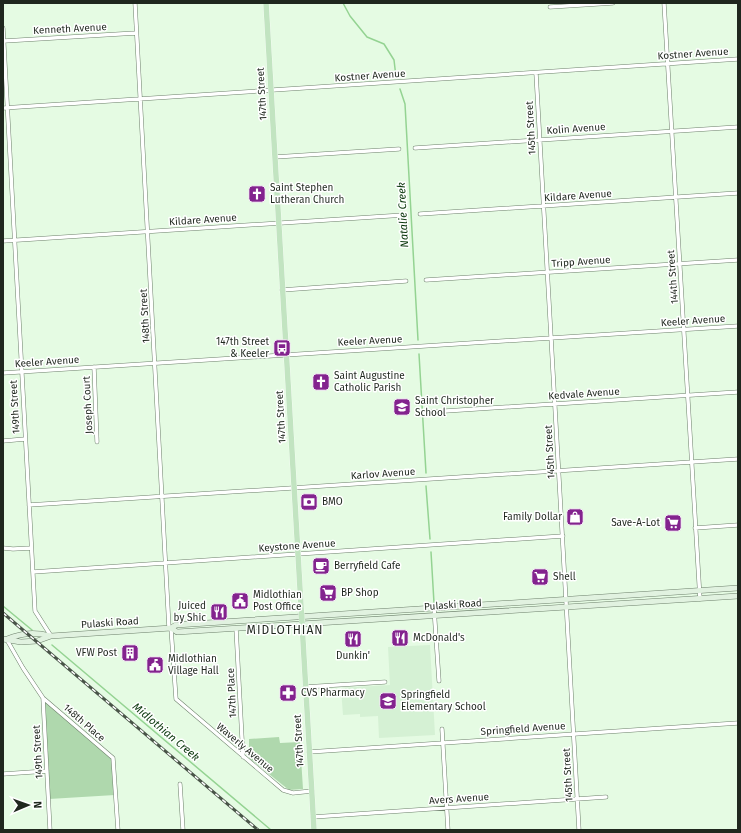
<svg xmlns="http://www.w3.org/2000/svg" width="741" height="833" viewBox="0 0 741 833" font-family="'Fira Sans',sans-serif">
	<rect width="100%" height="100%" fill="#e5fbe3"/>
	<!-- built -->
	<path fill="#d5f1d4" d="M430,645l5,90 -56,3 -1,-22 -18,1v-3l-17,1 -2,-27 49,-3 -2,-38z"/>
	<!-- park -->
	<path fill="#afd8ad" d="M43,698l70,60 2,37 -66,4z
		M279,737l1,6 20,-1 3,47 -14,1 -40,-32v-19z"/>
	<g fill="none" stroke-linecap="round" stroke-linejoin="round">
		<!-- stream -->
		<path stroke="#94d392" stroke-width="1.5" d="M343,3l7,13 17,21 17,7 10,16 2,17
			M400,89l5,15 13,236
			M419,354l7,119
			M426,486l4,53
			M431,552l3,51
			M3,606l29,24
			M52,645l219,185"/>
		<defs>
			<path id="minor" d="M135,3l34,625
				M664,3l36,596
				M550,7l63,-4
				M3,28l32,583 16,25
				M4,41l132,-8
				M536,73l43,757
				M3,108l735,-49
				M415,148l323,-21
				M275,157l124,-8
				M420,214l318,-21
				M3,241l401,-26
				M426,280l312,-20
				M282,290l124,-9
				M94,367l3,75
				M3,373l735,-47
				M430,412l308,-20
				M3,441l22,-2
				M29,505l709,-46
				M695,528l43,-3
				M3,548l10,1 18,-1
				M33,572l530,-36
				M434,608l5,73
				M171,628l5,71 107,91 10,3 19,-2
				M236,628l7,129
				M7,640l16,28 20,30 70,60 5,72
				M305,687l80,-5
				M43,698l7,132
				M442,729l6,101
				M309,752l429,-29
				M3,774l44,-3
				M180,784l3,46
				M313,817l293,-20"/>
			<path id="secondary" d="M171,628l6,4 561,-36
				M3,639l18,3 16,-1 14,-5 120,-8 5,-3 562,-37
				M7,639c16,-6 27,-7 43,-3"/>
			<path id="primary" d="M266,3l48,827"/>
		</defs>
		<!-- minor casing -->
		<use href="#minor" stroke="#6e816c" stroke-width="4.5"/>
		<!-- secondary casing -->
		<use href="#secondary" stroke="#6e816c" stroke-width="6"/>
		<!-- primary casing -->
		<use href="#primary" stroke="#fff" stroke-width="6"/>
		<!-- minor -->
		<use href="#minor" stroke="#fff" stroke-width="3.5"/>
		<!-- secondary -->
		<use href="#secondary" stroke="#e1f2e0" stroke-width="5"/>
		<!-- primary -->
		<use href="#primary" stroke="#c2e4c1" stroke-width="5.5"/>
		<defs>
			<path id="rail" d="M3,613l255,217"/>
		</defs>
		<!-- rail casing -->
		<use href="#rail" stroke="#495448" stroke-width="3"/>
		<!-- rail -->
		<use href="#rail" stroke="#fff" stroke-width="1.5" stroke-dasharray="4.5" stroke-linecap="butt"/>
	</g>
	<!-- icons -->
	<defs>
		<symbol id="church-square" viewBox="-11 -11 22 22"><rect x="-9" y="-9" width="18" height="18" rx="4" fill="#83238e" stroke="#fff"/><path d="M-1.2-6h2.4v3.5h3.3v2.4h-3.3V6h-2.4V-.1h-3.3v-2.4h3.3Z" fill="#fff"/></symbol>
		<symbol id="bus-square" viewBox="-11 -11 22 22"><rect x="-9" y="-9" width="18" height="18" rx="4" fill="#83238e" stroke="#fff"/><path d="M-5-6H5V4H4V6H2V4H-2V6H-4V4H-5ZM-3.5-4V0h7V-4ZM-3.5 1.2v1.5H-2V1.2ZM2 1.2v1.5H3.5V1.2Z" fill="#fff"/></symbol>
		<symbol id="school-square" viewBox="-11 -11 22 22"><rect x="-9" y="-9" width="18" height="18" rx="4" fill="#83238e" stroke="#fff"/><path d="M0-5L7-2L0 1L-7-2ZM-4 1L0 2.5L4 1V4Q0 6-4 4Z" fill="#fff"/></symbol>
		<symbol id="bank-square" viewBox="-11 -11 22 22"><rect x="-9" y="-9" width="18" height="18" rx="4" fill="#83238e" stroke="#fff"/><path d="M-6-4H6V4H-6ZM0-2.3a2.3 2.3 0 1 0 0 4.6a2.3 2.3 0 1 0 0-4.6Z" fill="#fff"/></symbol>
		<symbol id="shop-square" viewBox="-11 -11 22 22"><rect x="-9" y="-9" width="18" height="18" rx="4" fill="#83238e" stroke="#fff"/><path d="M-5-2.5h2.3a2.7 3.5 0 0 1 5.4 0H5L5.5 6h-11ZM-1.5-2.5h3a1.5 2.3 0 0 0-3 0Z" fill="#fff"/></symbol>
		<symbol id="supermarket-square" viewBox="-11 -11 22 22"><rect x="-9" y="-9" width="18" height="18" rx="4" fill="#83238e" stroke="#fff"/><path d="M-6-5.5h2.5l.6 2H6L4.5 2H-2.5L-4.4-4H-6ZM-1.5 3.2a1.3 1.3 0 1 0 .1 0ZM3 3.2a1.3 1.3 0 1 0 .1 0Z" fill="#fff"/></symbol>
		<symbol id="cafe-square" viewBox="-11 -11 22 22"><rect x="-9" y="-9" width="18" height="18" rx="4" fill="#83238e" stroke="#fff"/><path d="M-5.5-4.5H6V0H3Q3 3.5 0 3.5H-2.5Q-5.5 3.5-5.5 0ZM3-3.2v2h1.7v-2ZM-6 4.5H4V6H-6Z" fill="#fff"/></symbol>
		<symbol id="civic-square" viewBox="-11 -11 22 22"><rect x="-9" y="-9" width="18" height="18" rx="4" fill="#83238e" stroke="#fff"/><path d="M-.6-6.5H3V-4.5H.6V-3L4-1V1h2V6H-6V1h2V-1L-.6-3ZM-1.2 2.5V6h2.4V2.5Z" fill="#fff"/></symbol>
		<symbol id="restaurant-square" viewBox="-11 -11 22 22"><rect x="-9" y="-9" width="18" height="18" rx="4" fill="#83238e" stroke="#fff"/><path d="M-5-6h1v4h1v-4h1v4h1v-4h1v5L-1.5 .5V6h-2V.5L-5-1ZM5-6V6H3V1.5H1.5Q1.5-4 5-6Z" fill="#fff"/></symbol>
		<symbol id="building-square" viewBox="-11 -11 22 22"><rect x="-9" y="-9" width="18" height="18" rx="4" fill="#83238e" stroke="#fff"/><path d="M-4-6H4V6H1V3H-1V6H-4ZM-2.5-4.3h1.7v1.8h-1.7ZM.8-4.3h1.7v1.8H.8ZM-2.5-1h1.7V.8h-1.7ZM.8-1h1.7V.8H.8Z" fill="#fff"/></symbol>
		<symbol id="pharmacy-square" viewBox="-11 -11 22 22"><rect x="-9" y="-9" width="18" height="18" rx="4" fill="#83238e" stroke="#fff"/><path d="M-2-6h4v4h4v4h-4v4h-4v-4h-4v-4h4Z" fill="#fff"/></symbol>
	</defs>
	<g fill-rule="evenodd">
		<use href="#church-square" x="247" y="184" width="20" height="20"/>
		<use href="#bus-square" x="272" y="338" width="20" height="20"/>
		<use href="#church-square" x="311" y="372" width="20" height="20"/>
		<use href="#school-square" x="392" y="397" width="20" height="20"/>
		<use href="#bank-square" x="299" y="492" width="20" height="20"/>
		<use href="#shop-square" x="565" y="507" width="20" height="20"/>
		<use href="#supermarket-square" x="663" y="513" width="20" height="20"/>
		<use href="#cafe-square" x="311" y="556" width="20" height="20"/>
		<use href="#supermarket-square" x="530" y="567" width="20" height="20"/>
		<use href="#supermarket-square" x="318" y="583" width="20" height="20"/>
		<use href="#civic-square" x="230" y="591" width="20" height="20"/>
		<use href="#restaurant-square" x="209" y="602" width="20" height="20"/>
		<use href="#restaurant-square" x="390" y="628" width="20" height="20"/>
		<use href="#restaurant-square" x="343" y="629" width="20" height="20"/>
		<use href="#building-square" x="120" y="643" width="20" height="20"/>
		<use href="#civic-square" x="145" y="655" width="20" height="20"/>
		<use href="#pharmacy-square" x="278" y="683" width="20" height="20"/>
		<use href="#school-square" x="378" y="691" width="20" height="20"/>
	</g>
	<g text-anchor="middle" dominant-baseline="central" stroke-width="3" stroke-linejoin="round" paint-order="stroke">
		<!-- street labels -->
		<g font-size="10" fill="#1f271e" stroke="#fff">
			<text transform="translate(70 29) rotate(-3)">Kenneth Avenue</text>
			<text transform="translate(693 54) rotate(-4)">Kostner Avenue</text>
			<text transform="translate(370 76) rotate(-4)">Kostner Avenue</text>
			<text transform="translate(262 94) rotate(-93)">147th Street</text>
			<text transform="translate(531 128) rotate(-93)">145th Street</text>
			<text transform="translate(576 129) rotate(-4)">Kolin Avenue</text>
			<text transform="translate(578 196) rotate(-4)">Kildare Avenue</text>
			<text transform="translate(203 220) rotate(-4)">Kildare Avenue</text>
			<text transform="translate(581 262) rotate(-4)">Tripp Avenue</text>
			<text transform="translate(673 277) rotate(-94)">144th Street</text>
			<text transform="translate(145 316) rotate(-93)">148th Street</text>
			<text transform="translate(693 321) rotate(-4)">Keeler Avenue</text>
			<text transform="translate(370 341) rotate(-3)">Keeler Avenue</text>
			<text transform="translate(47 362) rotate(-4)">Keeler Avenue</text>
			<text transform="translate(584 394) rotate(-4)">Kedvale Avenue</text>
			<text transform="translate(88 405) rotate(-93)">Joseph Court</text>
			<text transform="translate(15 407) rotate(-93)">149th Street</text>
			<text transform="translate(281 417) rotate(-93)">147th Street</text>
			<text transform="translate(550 452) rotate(-93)">145th Street</text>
			<text transform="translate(383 474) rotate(-4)">Karlov Avenue</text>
			<text transform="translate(297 546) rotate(-4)">Keystone Avenue</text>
			<text transform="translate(453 605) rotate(-4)">Pulaski Road</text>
			<text transform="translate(110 623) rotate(-4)">Pulaski Road</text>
			<text transform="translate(232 693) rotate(-93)">147th Place</text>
			<text transform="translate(84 723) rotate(41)">148th Place</text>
			<text transform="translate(523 729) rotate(-4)">Springfield Avenue</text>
			<text transform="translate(299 741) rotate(-93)">147th Street</text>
			<text transform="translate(245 748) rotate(40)">Waverly Avenue</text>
			<text transform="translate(38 752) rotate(-93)">149th Street</text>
			<text transform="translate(568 775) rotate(-93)">145th Street</text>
			<text transform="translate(459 799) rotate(-4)">Avers Avenue</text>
		</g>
		<!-- poi labels -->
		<g font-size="10" fill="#1f271e" stroke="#fff" text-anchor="start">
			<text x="270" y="188">Saint Stephen<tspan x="270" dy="12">Lutheran Church</tspan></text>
			<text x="269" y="342" text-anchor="end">147th Street<tspan x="269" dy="12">&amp; Keeler</tspan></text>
			<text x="334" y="376">Saint Augustine<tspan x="334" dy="12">Catholic Parish</tspan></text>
			<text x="415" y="401">Saint Christopher<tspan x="415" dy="12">School</tspan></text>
			<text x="322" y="502">BMO</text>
			<text x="562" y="517" text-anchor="end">Family Dollar</text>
			<text x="660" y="523" text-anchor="end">Save-A-Lot</text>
			<text x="334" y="566">Berryfield Cafe</text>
			<text x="553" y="577">Shell</text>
			<text x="341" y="593">BP Shop</text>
			<text x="253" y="595">Midlothian<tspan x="253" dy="12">Post Office</tspan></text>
			<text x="206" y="606" text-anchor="end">Juiced<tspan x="206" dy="12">by Shic</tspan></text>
			<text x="413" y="638">McDonald's</text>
			<text x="117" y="653" text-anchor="end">VFW Post</text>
			<text x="353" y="656" text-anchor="middle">Dunkin'</text>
			<text x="168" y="659">Midlothian<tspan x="168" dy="12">Village Hall</tspan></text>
			<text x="301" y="693">CVS Pharmacy</text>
			<text x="401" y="695">Springfield<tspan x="401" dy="12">Elementary School</tspan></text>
		</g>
		<!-- water labels -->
		<g font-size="11" font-style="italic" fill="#0a370c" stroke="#fff">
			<text transform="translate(403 215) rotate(-93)">Natalie Creek</text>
			<text transform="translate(166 732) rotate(40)">Midlothian Creek</text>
		</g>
		<!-- quarter labels -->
		<g font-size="12" letter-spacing="1" fill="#1f271e" stroke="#fff">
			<text x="285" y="630">MIDLOTHIAN</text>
		</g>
	</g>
	<!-- border -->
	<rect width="741" height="833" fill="none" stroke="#1f271e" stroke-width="8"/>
	<!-- north arrow -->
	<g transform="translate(28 805) rotate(88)" stroke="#ffffff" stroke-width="3" paint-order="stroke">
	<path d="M0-3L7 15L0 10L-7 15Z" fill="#1f271e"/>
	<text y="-6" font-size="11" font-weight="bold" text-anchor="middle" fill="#1f271e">N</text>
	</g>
</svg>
